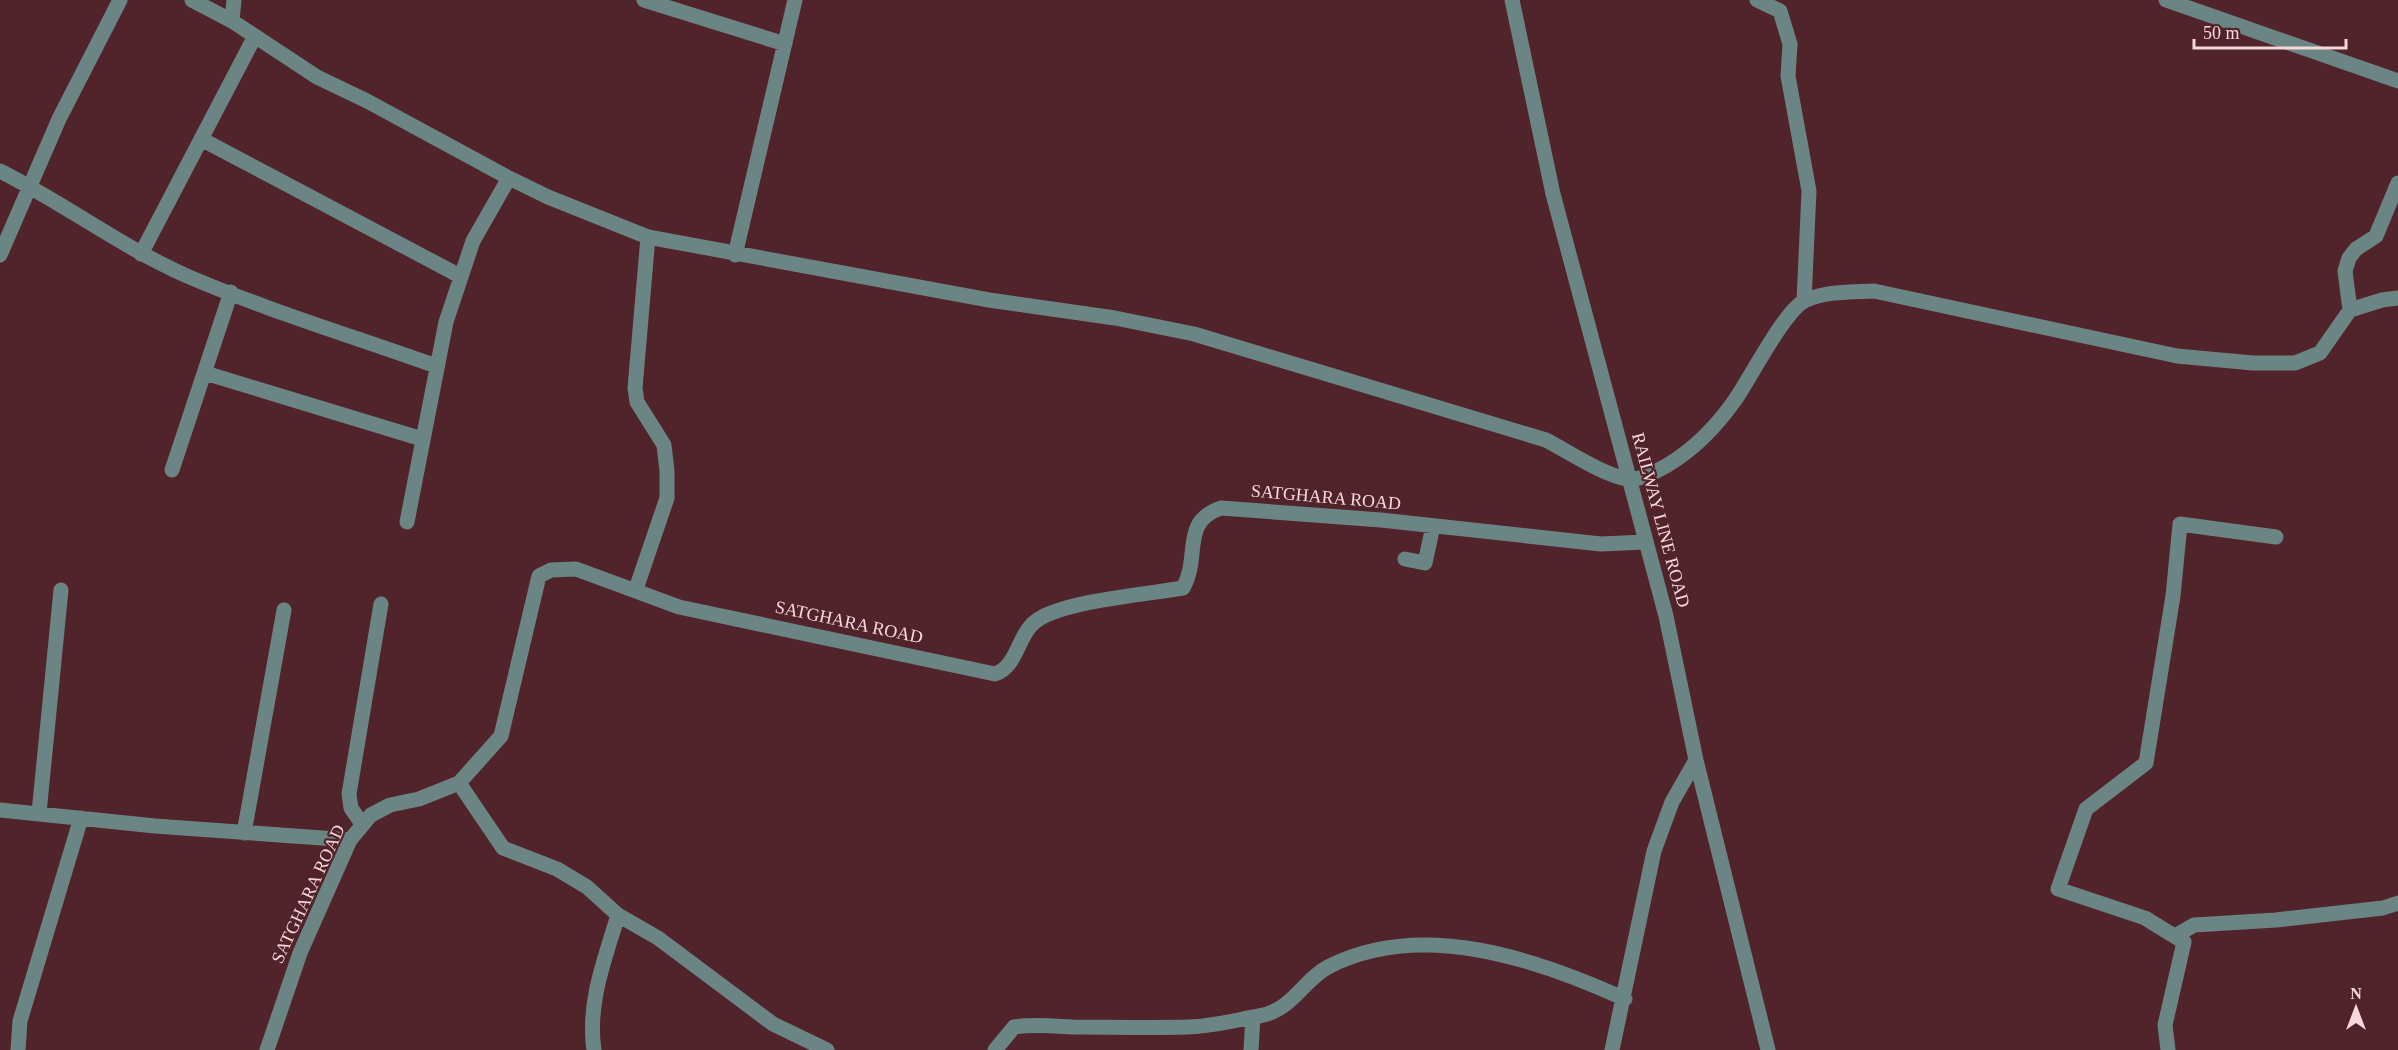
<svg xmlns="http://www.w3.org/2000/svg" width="2398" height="1050" viewBox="0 0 2398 1050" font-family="Georgia,serif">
	<rect width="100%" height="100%" fill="#51232a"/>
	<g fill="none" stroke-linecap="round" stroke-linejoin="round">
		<!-- minor -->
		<path stroke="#6a8584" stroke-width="15" d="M192,0l40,21 85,56 50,24 142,77 39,19 100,40 341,63 126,18 79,16 352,106c23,12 57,35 82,39 11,2 29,-8 38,-13 29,-17 50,-39 69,-66 15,-21 50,-91 71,-100 21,-9 46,-8 68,-9l303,65 76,7h42l25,-10 30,-43 32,-10 16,-2
			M644,0l141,44
			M1512,0l41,194 113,422 30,144 72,290
			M1757,0l23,11 10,33 -2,32 21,115 -5,110
			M2166,0l232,81
			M232,21l2,-21
			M201,139l259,137
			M0,171c64,32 121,76 187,105 79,34 168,61 249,90
			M141,254l114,-218
			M0,255l59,-136 61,-119
			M735,255l60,-255
			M2350,310l-5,-39 4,-13 7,-9 20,-13 22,-53
			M205,373l217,66
			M172,470l59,-178
			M407,522l39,-200 27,-81 36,-63
			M1405,559l20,4 8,-37
			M636,589l31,-91v-27l-3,-26 -27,-43 -2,-14 13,-151
			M459,783l44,65 54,21 30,18 31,28 40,23 115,86 54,26
			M0,810l155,16 195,14
			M39,813l22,-223
			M362,824l-11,-16 -2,-14 32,-190
			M244,833l40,-223
			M2175,936l19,-11 82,-5 107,-12 15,-5
			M18,1050l2,-29 61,-203
			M267,1050l33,-97 50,-113 21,-25 19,-10 29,-6 40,-16 42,-47 38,-160 12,-6 25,-1 103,38 316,67c24,-8 22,-42 44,-55 28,-18 109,-25 144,-31 18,-32 -3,-66 38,-80l160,12 220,24 44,-2
			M594,1050c-7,-47 11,-91 24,-135
			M995,1050l19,-23c21,-3 39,-1 59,0 38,0 76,1 114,0 23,0 49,-7 72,-11 34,-6 44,-36 69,-49 93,-48 209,-8 297,32
			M1251,1050l2,-33
			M1612,1050l42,-199 18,-49 24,-42
			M2168,1050l-3,-25 19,-83 -39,-24 -87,-29 28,-80 60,-46 27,-167 7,-72 96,13"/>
	</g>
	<g text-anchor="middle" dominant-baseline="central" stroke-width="4.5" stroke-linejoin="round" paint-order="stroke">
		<!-- street labels -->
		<g font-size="18" fill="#f6d8da" stroke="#51232a">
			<text transform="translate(1326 497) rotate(5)">SATGHARA ROAD</text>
			<text transform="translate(1661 520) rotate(75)">RAILWAY LINE ROAD</text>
			<text transform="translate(849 622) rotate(12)">SATGHARA ROAD</text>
			<text transform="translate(308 894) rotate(-65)">SATGHARA ROAD</text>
		</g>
	</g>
	<!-- north arrow -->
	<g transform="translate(2356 1008)" stroke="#51232a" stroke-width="4.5" paint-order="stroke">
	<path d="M0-4.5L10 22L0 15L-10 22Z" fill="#f6d8da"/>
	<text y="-9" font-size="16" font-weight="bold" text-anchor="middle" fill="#f6d8da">N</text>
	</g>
	<!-- scale -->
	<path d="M2194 39v9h152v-9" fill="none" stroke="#f6d8da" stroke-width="3"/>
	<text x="2203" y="39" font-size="18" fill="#f6d8da" stroke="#51232a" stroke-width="4.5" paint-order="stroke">50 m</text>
</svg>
